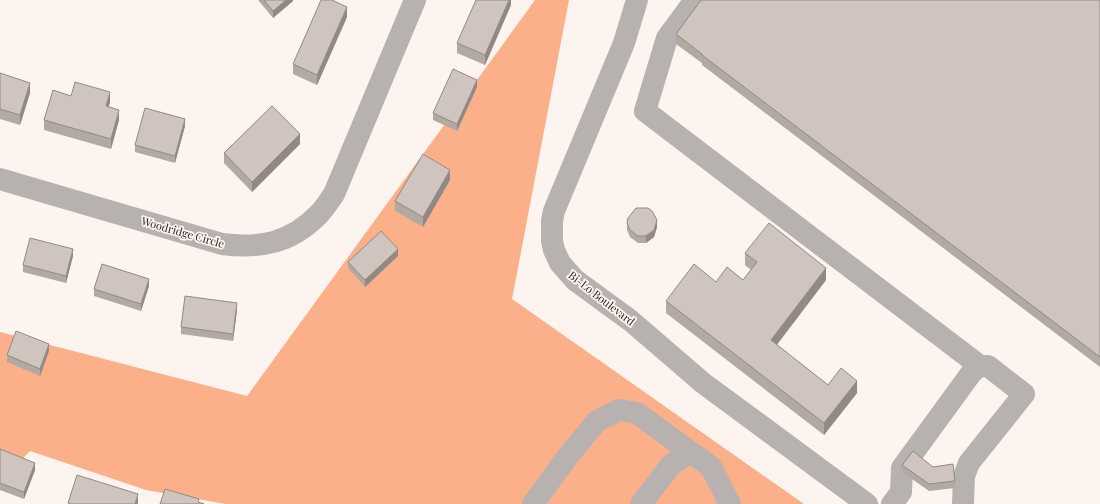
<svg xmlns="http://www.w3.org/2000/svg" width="1100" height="504" viewBox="0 0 1100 504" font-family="'Playfair Display',serif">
	<rect width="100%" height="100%" fill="#fef4ef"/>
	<!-- green -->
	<path fill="#fbb08a" d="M535,0h34l-57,299 292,205h-578l-80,-14 -116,-39 -30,31v-150l247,64z"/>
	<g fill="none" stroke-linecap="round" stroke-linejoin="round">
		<!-- minor -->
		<path stroke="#b7b2af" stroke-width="22" d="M637,0l-13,43 -70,168 -2,10v20l2,9 6,13 15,17 56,41 72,62 164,121
			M695,0l-28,38 -22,73 335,255
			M0,179l222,65c38,5 69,-1 97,-30 6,-6 10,-13 15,-20l81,-194
			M533,504l35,-48 29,-35 22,-11 18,3 74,54 19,37
			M641,504l30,-39 19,-13
			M892,504l9,-12 1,-24 70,-96 8,-6h8l36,28 -55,69 -5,13 -1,28"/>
	</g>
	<!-- wall -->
	<path fill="#b3a9a3" d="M258,0h35v1l-20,17z
		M511,0v5l-26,60 -28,-12v-10z
		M1100,0v367l-398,-302v-2l-26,-19v-10z
		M347,17l-30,68 -24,-11v-10z
		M0,73l30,20 -10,32 -20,-6z
		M477,87l-20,44 -24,-11v-7z
		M71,96l39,6 -2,5 11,13 -8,29 -67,-19v-10z
		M185,126l-10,37 -40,-11v-7z
		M300,144l-48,48 -28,-29v-10z
		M450,180l-27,47 -28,-16v-10z
		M627,223l30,4 -3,10 -8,6h-8l-8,-6 -3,-7z
		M745,253l81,27 -49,65 51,40 29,8 -33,42 -158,-122v-12l50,-19 27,-2 8,-10 -6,-5z
		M73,256l-7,27 -43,-11v-7z
		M398,256l-33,31 -17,-19v-6z
		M149,286l-8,25 -47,-15v-7z
		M237,310l-4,31 -52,-7v-7z
		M49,351l-9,25 -33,-14v-7z
		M0,449l35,21 -11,29 -24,-9z
		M902,465l31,2 22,14v7l-26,3 -27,-19z"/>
	<!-- shaded-wall -->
	<path fill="#928985" d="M286,0h7v1l-20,17v-7z
		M509,0h2v5l-26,60v-10z
		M347,7v10l-30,68v-10z
		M477,80v7l-20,44v-7z
		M30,83v10l-10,32v-10z
		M110,92v10l-4,14v-10z
		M119,110v10l-8,29v-10z
		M185,119v7l-10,37v-7z
		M300,134v10l-48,48v-10z
		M450,170v10l-27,47v-10z
		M657,220v7l-3,10 -8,6v-7z
		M73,249v7l-7,27v-7z
		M398,249v7l-33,31v-7z
		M826,268v12l-55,72v-12z
		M149,279v7l-8,25v-7z
		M237,303v7l-4,31v-7z
		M49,344v7l-9,25v-7z
		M857,381v12l-33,42v-12z
		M35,463v7l-11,29v-7z
		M138,494v10h-3z"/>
	<!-- building -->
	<path fill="#d0c4be" stroke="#928985" d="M264,0h22l-13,11z
		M321,0h11l15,7 -30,68 -24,-11z
		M476,0h33l-24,55 -28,-12z
		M701,0h399v357l-398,-302v-1l-26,-20z
		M453,69l24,11 -20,44 -24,-11z
		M0,73l30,10 -10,32 -20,-6z
		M75,82l35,10 -4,14 13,4 -8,29 -67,-19 9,-30 18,6z
		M272,106l28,28 -48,48 -28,-29z
		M145,108l40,11 -10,37 -40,-11z
		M423,154l27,16 -27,47 -28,-16z
		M636,208h12l4,3 5,9 -3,10 -8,6h-8l-8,-6 -3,-7 1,-5z
		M769,223l57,45 -55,72 57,45 13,-17 16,13 -33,42 -158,-122 28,-37 22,18 11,-15 16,13 14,-18 -12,-9z
		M381,231l17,18 -33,31 -17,-18z
		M30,238l43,11 -7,27 -43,-11z
		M102,264l47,15 -8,25 -47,-15z
		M185,296l52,7 -4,31 -52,-7z
		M16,331l33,13 -9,25 -33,-14z
		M0,449l35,14 -11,29 -24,-9z
		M913,451l20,16 20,-3 2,17 -26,3 -27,-19z
		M77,475l61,19 -3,10h-64l-3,-1z
		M165,489l34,10 -1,3 6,2h-44z"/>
	<g text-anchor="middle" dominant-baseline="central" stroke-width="3.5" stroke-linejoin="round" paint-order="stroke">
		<!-- street labels -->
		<g font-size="11" fill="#241f1d" stroke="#fef4ef">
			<text transform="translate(183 232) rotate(16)">Woodridge Circle</text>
			<text transform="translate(602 298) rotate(38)">Bi-Lo Boulevard</text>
		</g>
	</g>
</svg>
